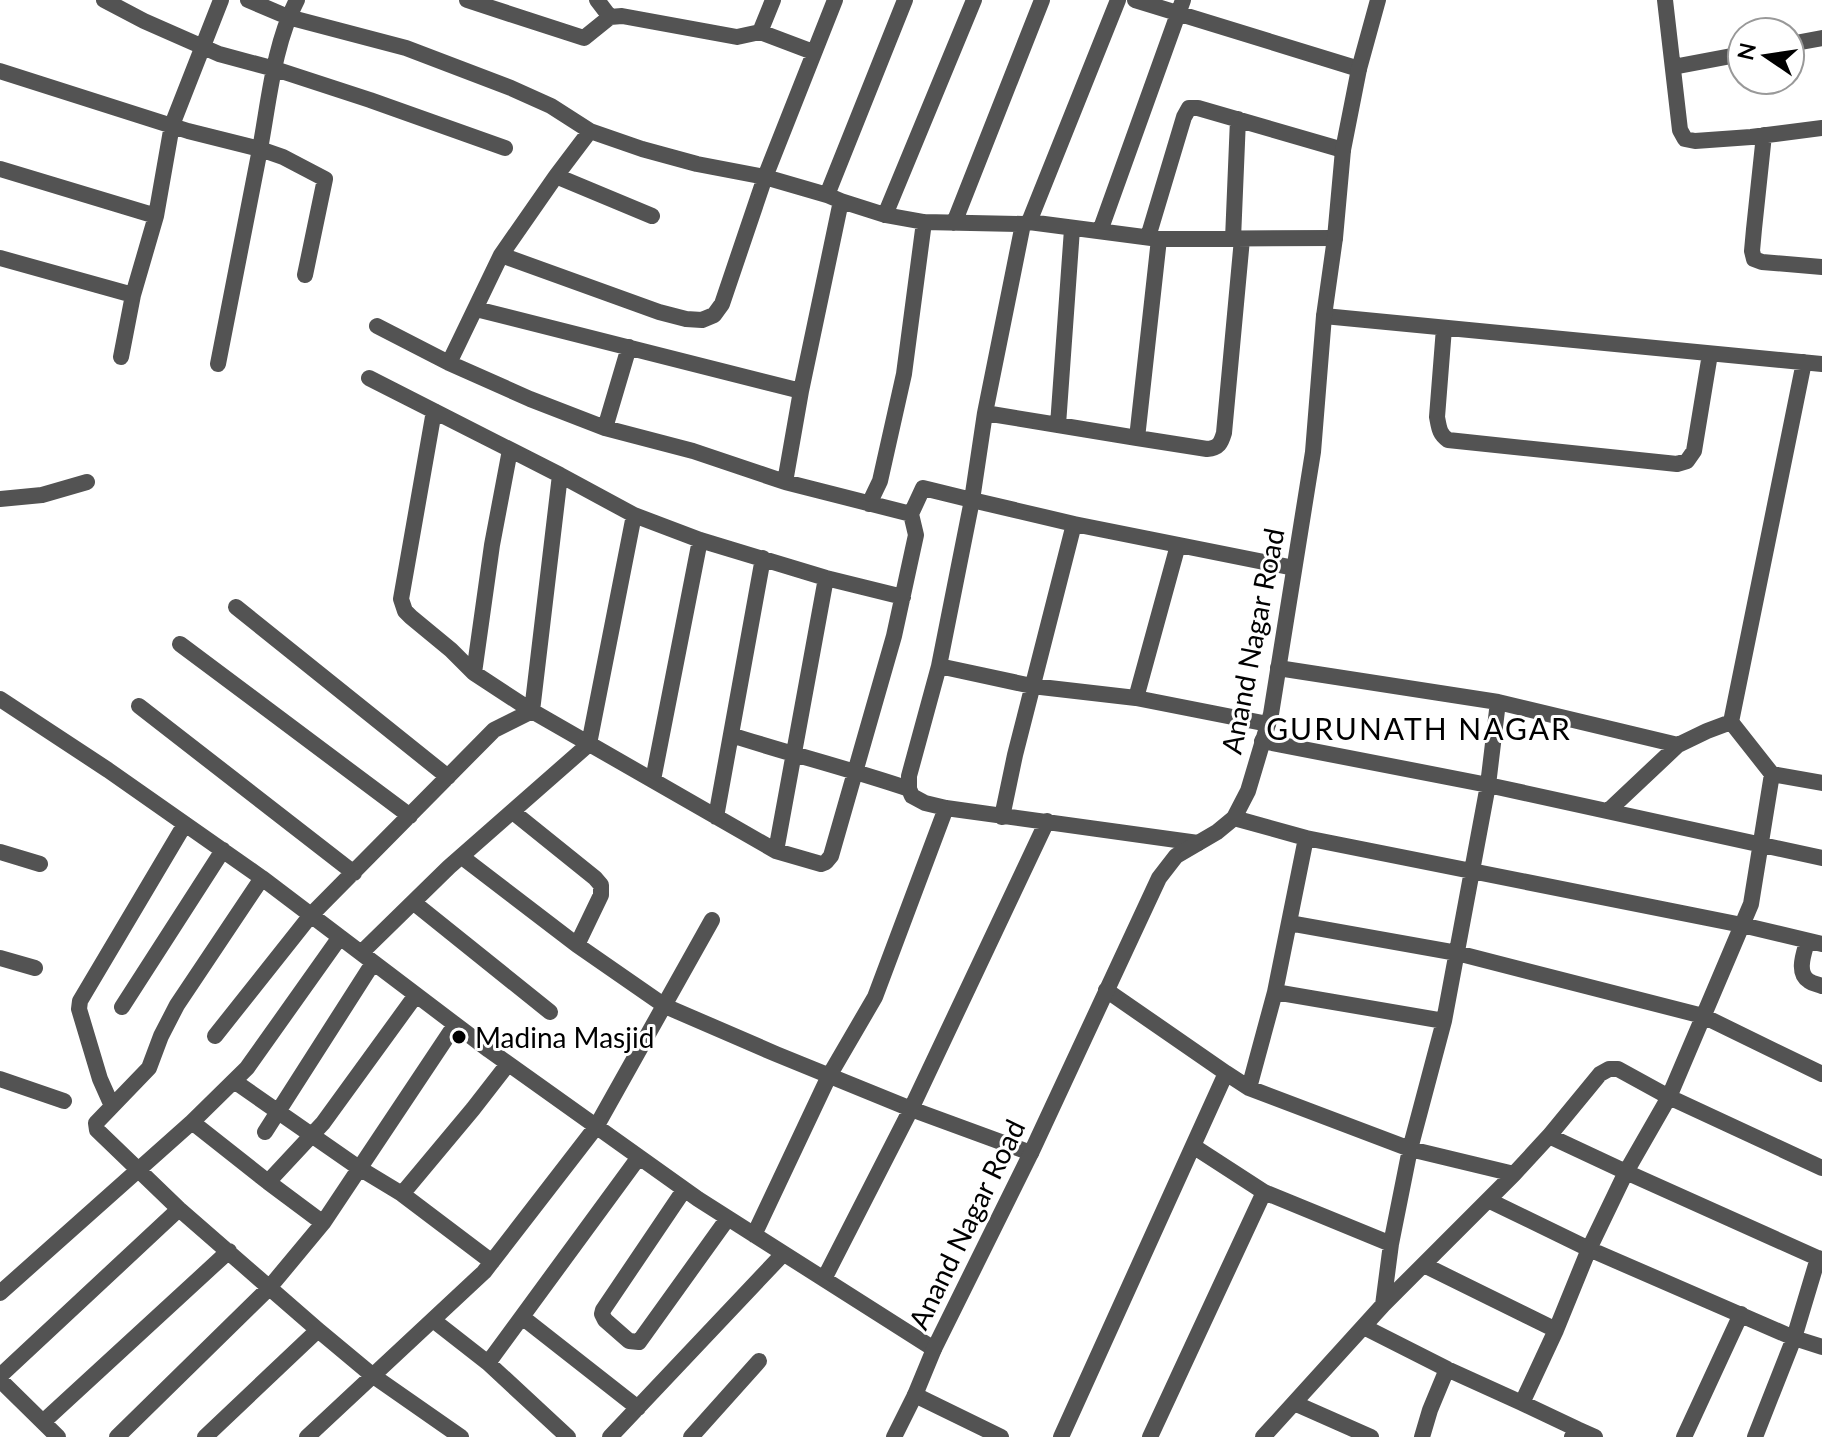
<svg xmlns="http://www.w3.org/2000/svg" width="1822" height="1437" viewBox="0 0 1822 1437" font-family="Lato,sans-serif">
	<rect width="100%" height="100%" fill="#fff"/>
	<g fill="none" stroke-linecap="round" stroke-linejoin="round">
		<!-- minor -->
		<path stroke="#535353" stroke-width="16" d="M104,0l40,21 75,33 56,15 95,31 135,48
			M248,0l40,17 118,31 105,40 40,18 39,25 52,18 55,15 68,13 62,18 14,6 44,14 39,7 99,2 6,-2 130,17 176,-1
			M467,0l117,38 26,-21 12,-1 115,21 23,-5
			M597,0l13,17
			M773,0l-13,32 53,20
			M1135,0l224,69
			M1665,0l15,130 5,9 10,2 56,-4 71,-9
			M1790,44l32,-6
			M1673,67l69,-13
			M0,71l188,60 72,18c9,-48 14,-106 37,-149
			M1764,135l-10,94 -2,22 2,8 8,3 60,5
			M0,169l156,47
			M556,176l96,40
			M827,195l78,-195
			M841,201l-40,190 -16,91 126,32 12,-26 49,12 13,-87 38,-189
			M885,215l89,-215
			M1029,222l89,-222
			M954,223l88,-223
			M1072,229l-14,196 79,13
			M1100,231l83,-231
			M1148,237l36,-120 5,-9h9l145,42
			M1159,239l-22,199 70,11c12,-1 14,-6 17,-16l18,-194
			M1233,239l5,-120
			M501,255l158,57 27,7 16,1 12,-5 8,-11 43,-127 70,-177
			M0,258l133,37
			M476,309l325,82
			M1324,316l498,48
			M377,326l72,37 81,36 75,29 88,23 92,31
			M1444,328l-7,89c2,10 2,17 11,23l229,24 10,-3 7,-10 16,-97
			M121,357l12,-62 23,-79 16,-91 49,-125
			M449,363l52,-108 55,-79 34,-45
			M218,364l42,-215 23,8 42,22 -20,96
			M369,378l191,97 74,40 66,25 126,38 77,19
			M434,411l-33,188 4,12 6,6 40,33 23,23
			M985,413l73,12
			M605,428l24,-81
			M510,450l-18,95 -18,128 58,38 28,-236
			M0,499l42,-4 45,-13
			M869,504l11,-23 24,-107 20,-152
			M236,607l212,170
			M180,644l230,172
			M939,666l93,20 104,12 132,26
			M1278,668l220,34 180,43
			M1136,698l42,-153
			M0,699l108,71 154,108 227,172 209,149 236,150
			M139,706l215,167
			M731,735c59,19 119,34 178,54
			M1262,741l226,44 334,73
			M1772,774l50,9
			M653,780l47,-240
			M1608,811l70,-66 29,-14 24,-9
			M513,812l82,66 6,7v10l-24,50
			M716,817l47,-259
			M1002,817l13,-62 59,-231
			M1234,818l72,20 -31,154 -26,96
			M1306,838l436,87 80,19
			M1198,843l-252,-35 -21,-5 -13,-7 -3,-7v-13l30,-110 33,-166 102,24 220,44
			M776,851l50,-273
			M0,852l40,12
			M462,857l115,88 88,61 111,48 135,55 120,44
			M262,878l-85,127 -16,31 -12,32 -53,55 1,7 82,79 139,121 54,45 89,62
			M413,902l137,110
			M1289,923l168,30 246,63 119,58
			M340,937l-93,131 -55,54 76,60 55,41 132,-198
			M1807,942c-3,11 -11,31 2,39 4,3 9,3 13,5
			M361,953l88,-86 140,-123 45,-229
			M0,958l35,10
			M1275,992l169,29
			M122,1007l101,-157
			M215,1036l96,-121 183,-185 38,-19 244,140 45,13 5,-2 5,-6 63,-220 22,-101 -5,-21
			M1226,1073l23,15 161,61 104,25
			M0,1079l64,22
			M234,1081l125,87 43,26 90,68
			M112,1106l-12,-27 -21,-70 1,-8 105,-177
			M265,1132l108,-169
			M1549,1136l77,36 196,88
			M268,1182l55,-59 93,-128
			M684,1190l-81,120 -1,4 3,6 24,21 10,1 89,-124
			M1264,1192l127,52
			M402,1194l71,-85 35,-45
			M1488,1200l101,49 205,89 -39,99
			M754,1235l75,-159 46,-79 71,-189
			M1818,1258l-24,80 28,9
			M1424,1265l132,65
			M824,1279l87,-170 136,-288
			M0,1293l192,-171
			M1383,1305l8,-61 19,-95 34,-128 44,-236 10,-83
			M522,1317l116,91
			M433,1320l55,43 80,74
			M1364,1327l83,42
			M488,1363l151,-206
			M0,1376l179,-167
			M0,1380l58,57
			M915,1395l86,42
			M1294,1403l77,34
			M43,1422l186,-171
			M1577,1429l18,8
			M117,1437l152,-149 54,-65
			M205,1437l113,-107
			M307,1437l177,-165 112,-145 116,-207
			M610,1437l173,-183
			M691,1437l68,-76
			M1061,1437l165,-364 -120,-83
			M1150,1437l114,-245 -71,-46
			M1263,1437l120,-132 131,-131 35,-38 51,-62 9,-5h9l51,28 153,71
			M1422,1437l8,-27 17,-41 75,34
			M1572,1437l5,-8 -55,-26 34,-73 33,-81 37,-77 43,-75 82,-193 21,-130 -41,-52 73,-360
			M1684,1437l57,-123"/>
		<!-- tertiary -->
		<path stroke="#535353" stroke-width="16" d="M894,1437l21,-42 19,-46 97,-196 128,-275 17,-22 41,-24 17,-14 14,-27 23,-77 42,-262 11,-136 11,-78 8,-88 16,-81 19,-69"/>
	</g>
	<!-- markers -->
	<circle fill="#000" stroke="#fff" stroke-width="3" cx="459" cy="1037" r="8"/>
	<g text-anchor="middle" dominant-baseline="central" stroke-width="6" stroke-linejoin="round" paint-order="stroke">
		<!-- street labels -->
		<g font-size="28" fill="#000" stroke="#fff">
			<text transform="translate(1252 641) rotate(-79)">Anand Nagar Road</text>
			<text transform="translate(966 1224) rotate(-64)">Anand Nagar Road</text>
		</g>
		<!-- poi labels -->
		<g font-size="28" fill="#000" stroke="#fff" text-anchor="start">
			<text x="475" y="1037">Madina Masjid</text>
		</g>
		<!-- neighbourhood labels -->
		<g font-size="30" letter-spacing="2" fill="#000" stroke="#fff">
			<text x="1419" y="728">GURUNATH NAGAR</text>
		</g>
	</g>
	<!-- north arrow -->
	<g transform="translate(1766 56) rotate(283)"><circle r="38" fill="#ffffff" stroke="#999999" stroke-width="2"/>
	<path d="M0-6L14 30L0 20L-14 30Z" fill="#000000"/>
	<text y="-12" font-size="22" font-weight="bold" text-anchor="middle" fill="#000000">N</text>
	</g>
</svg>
